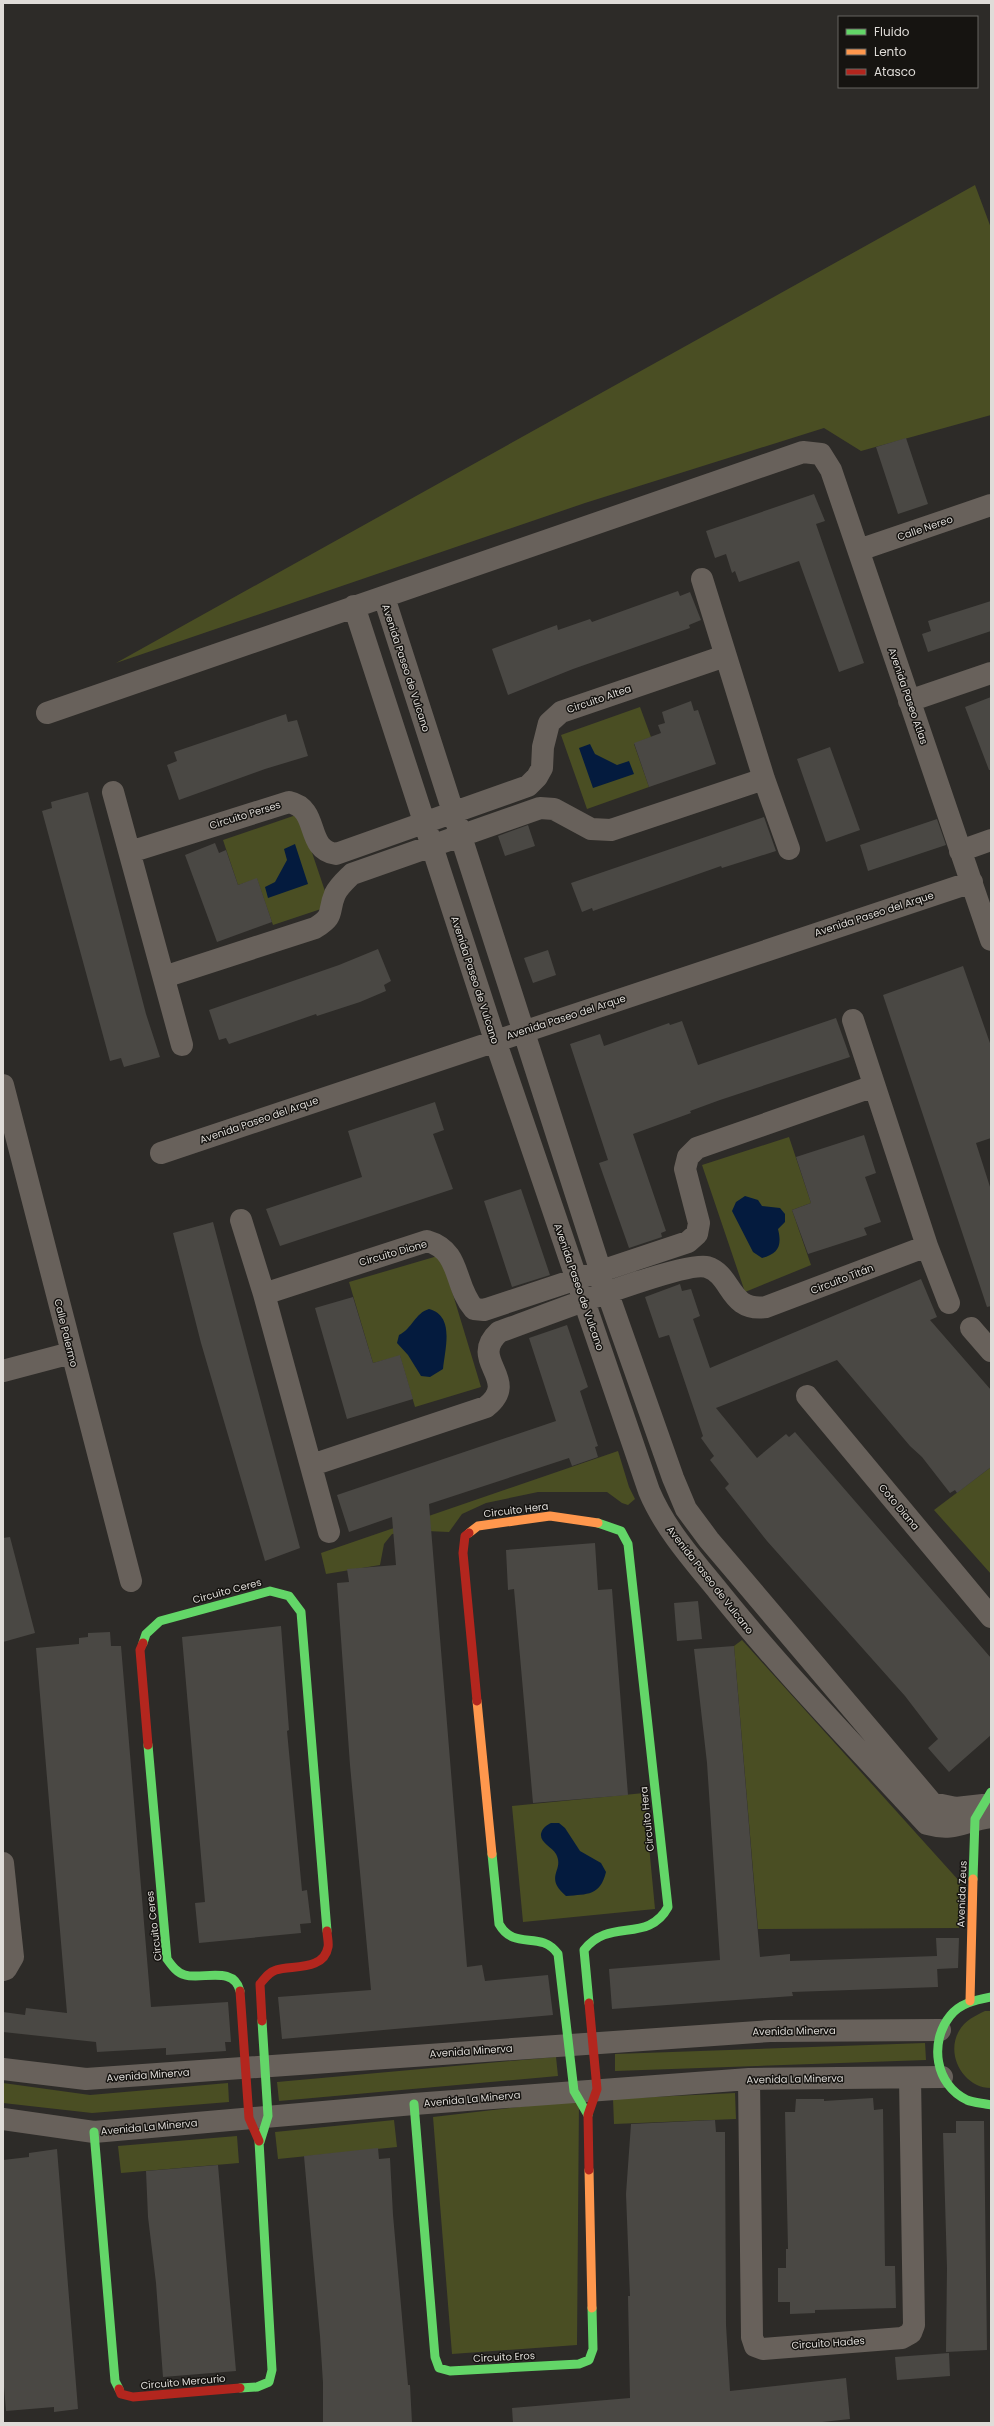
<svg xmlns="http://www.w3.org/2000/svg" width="994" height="2426" viewBox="0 0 994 2426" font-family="Poppins,sans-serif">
	<rect width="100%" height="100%" fill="#2d2b28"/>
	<!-- green -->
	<path fill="#4a4e23" d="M975,185l16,43v187l-130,36 -37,-23 -239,75 -469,160z
		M640,707l11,30 -17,7 15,43 -62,22 -26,-74z
		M299,814l31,92 -57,19 -16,-46 -19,6 -15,-45z
		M789,1137l22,66 -19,7 19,55 -66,27 -43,-127z
		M441,1255l40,132 -66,20 -15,-51 -27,7 -24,-81z
		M618,1451l11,36 6,12 -7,6 -6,-2 -15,-11h-69l-52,11 -24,11 -13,18 -22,-1 -35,3 -8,10 -4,21 -54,9 -5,-21z
		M991,1467v107l-57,-64z
		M742,1640l219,243 -2,45 -201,1 -24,-283z
		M644,1793l11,116 -132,13 -11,-116z
		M985,2011h6v77c-27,0 -46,-33 -32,-57 6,-11 16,-15 26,-20z
		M925,2043l1,17 -311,11v-17z
		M556,2057l2,19 -279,25 -2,-19z
		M3,2083l87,12 138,-12 1,19 -137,11 -89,-10z
		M735,2093l1,26 -122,5 -1,-25z
		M579,2100l-2,245 -125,9 -19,-237z
		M394,2120l3,27 -119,12 -3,-27z
		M237,2136l2,27 -118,10 -3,-27z"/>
	<!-- water -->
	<path fill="#041b3e" d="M590,744l5,10 22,11 12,-4 5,13 -41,14 -14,-40z
		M295,844l13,40 -40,14 -3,-11 10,-5 12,-22 -3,-11z
		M745,1196l13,4 4,6 18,2 5,6v8l-7,7c4,16 1,25 -16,29l-9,-6 -21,-41 4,-9z
		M429,1309c26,7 16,39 14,60l-13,8 -9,-1 -13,-21 -11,-12 2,-8c13,-6 16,-22 30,-26z
		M551,1823h8l6,5 15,23 21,12 5,9c-6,24 -18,22 -40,24 -23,-20 -1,-25 -10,-42 -4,-7 -16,-11 -15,-20 1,-6 6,-9 10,-11z"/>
	<!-- building -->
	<path fill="#4a4844" d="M906,438l22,66 -30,10 -22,-67z
		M814,494l11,27 -9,3 48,139 -25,9 -40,-111 -60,21 -4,-11 -3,2 -6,-19 -11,4 -9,-27z
		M678,591l2,5 10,-4 11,28 -12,5 1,3 -117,41 -65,26 -16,-46 65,-24 1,5 32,-11 2,3z
		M991,601v30l-63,21 -6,-18 9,-3 -3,-10z
		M991,697v73h-2l-24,-63z
		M691,701l3,10 4,-1 18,54 -67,23 -15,-44 27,-10 -3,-8 7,-2 -3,-11z
		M286,714l2,8 9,-2 11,36 -43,13 -86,31 -12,-35 10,-4 -3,-9z
		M830,747l30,83 -34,12 -29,-83z
		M88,792l58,222 14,43 -36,10 -3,-9 -11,3 -68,-250 10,-3 -1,-6z
		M764,817l12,34 -54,17 -1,-2 -128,45 -1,-3 -10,4 -11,-29z
		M937,819l9,26 -78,26 -8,-26z
		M528,825l7,21 -30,10 -7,-20z
		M215,843l4,10 7,-3 12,35 19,-7 15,44 -55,20 -32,-87z
		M378,949l13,32 -7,4 2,6 -26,11 -43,14 -1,-2 -87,30 -3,-6 -7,2 -10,-30 130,-45z
		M548,950l8,25 -23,8 -9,-25z
		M963,966l28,80v92l-15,5 15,47v116l-4,1 -104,-312z
		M836,1018l14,39 -130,43 -30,11 1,2 -58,21 33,97 -5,2 1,4 -33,11 -30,-85 9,-3 -38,-116 30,-10 4,12 65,-23 1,2 12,-4 16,44z
		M435,1102l9,28 -11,4 20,55 -173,57 -14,-37 96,-32 -14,-46z
		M864,1135l12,38 -11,4 16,45 -17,6 3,7 -59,19 -16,-44 19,-7 -15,-46z
		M521,1189l29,86 -38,12 -28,-86z
		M213,1222l87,326 -35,13 -64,-218 -28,-110z
		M921,1279l16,38 -7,3 61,70v77l-34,26 -2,-3 -5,3 -28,-36 -12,-11 -73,-86 -121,48 41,50 29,-24 3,3 6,-5 196,226v77l-42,37 -21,-24 10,-9 -33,-43 -138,-155 -42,-53 4,-4 -19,-24 4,-4 -13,-18 2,-2 -34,-101 -10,3 -14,-41 35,-13 2,7 9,-2 9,27 -7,3 17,49z
		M353,1297l20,66 27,-8 13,44 -66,20 -32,-111z
		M567,1325l21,62 -8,4 18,55 -3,1 3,10 -26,9 -3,-8 -140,46 38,463 15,-2 3,16 63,-6 5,40 -271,24 -4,-42 93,-7 -21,-225 -13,-182 12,-1 -2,-13 49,-4 -4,-48 -43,15 -12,-37 219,-74 -27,-83z
		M10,1537l25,96 -32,9v-104z
		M595,1543l3,47 14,-1 16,206 -95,8 -19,-214 -6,1 -2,-40z
		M698,1601l4,38 -25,2 -3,-38z
		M281,1626l8,104 -2,1 15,160 5,-1 4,33 -11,1 1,9 -102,10 -4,-40 10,-1 -23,-265z
		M110,1632l1,14h10l30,361 77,-5 3,40h-6l1,9 -60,4v-7l-69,4 -1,-10 -93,-10v-20l22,3 1,-7 41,5 -31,-365 43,-4v-6l9,-1v-4z
		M734,1646l26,311 30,-3v7l147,-5 -1,-18h23l-1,30 -21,1v-3l1,21 -146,5 1,4 -181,13 -3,-40 111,-9 -13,-197 -13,-114z
		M873,2098l1,12 9,-1 2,157h10l1,42 -81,2v3l-25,1v-12h-12v-34h8v-19h2l-3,-137h10l1,-13h28v2z
		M715,2120l1,12h9l1,193 4,66 116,-13 4,41 -37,4h-300l-1,-15 118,-10 -2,-102h2l-4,-102 5,-70z
		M956,2121h28l3,229 -41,2 1,-84 -4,-135h13z
		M378,2148l1,11 11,-1 3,57 15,170h2l2,38h-89v-40l-3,-47 -16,-180z
		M57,2149l21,260 -24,3v-5l-48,4 -3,-36v-215l26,-3v-4z
		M218,2165l18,206 -73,6 -7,-94 -8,-66 -2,-46z
		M949,2353l1,23 -53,4 -2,-23z"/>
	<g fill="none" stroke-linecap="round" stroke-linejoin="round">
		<!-- street -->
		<path stroke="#68615b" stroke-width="22" d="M859,550l132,-45
			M702,579l62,200 25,70
			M384,597l224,697 65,184 13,31 23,31 223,263 24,5 27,-3
			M354,606l141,434 154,451c16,38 44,69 70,101 65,81 138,156 208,232 29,8 37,-4 64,-7
			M909,701l82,-28
			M47,713l756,-261 18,2 10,16 160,470
			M113,792l69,253
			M960,851l31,-11
			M130,852l159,-50c32,7 15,47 47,52l192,-68 9,-9 5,-9 1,-21 6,-24 12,-11 164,-56
			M164,977l151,-49c21,-13 12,-15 20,-34 4,-8 11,-14 17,-20l188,-66 14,1 37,20 20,1 153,-51
			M853,1020l74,226 22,57
			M3,1085l128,496
			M161,1153l811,-271
			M241,1220l23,74 65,238
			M264,1294l163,-53c35,10 26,44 47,68l10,1 204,-68 9,-8 2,-11 -14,-54 3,-12 9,-9 177,-62
			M971,1328l20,23
			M3,1371l68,-18
			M807,1396l184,221
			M312,1465l174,-58c36,-28 -19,-46 13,-75 32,-11 185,-72 208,-65 26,8 21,45 59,40l161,-61
			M3,1863l10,94 -7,12 -3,1
			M3,2069l83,10 684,-48 170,-1
			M749,2079l3,258 3,9 8,3 139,-11 9,-5 3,-8 -4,-247
			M3,2119l91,13 320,-28 335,-25 193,-2"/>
		<!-- fast -->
		<path stroke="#63d668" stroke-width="9" d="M143,1643l3,-9 14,-13 110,-30 19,5 12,16 26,319
			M148,1745l19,214c5,7 10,14 18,16 17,5 49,-10 55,16
			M492,1854l7,70c16,28 41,5 59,30l16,137 14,24
			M973,1879l2,-60 16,-27
			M991,1997c-15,3 -31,6 -41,19 -21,26 -15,69 17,84 7,3 17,3 24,5
			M589,2003l-5,-53c25,-33 64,-6 84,-43l-40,-363 -7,-13 -23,-8
			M414,2104l21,253 4,11 11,3 129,-7 10,-4 4,-11 -1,-41
			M94,2132l21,249 4,8
			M260,2142l8,-26 -6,-95
			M240,2388l17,-1 12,-5 3,-12 -13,-229"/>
		<!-- slow -->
		<path stroke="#ff974d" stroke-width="9" d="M469,1533l9,-7 72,-10 48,7
			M477,1701l15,153
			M970,2001l3,-122
			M589,2170l3,138"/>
		<!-- jam -->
		<path stroke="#b3261e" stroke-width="9" d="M469,1533l-4,3 -2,17 14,148
			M143,1643l-3,7 8,95
			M240,1991l9,127 10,23
			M589,2003l8,86 -9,26 1,55
			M262,2021l-2,-37c5,-6 9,-12 16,-14 16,-5 48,1 52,-23 1,-4 -1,-11 -1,-16
			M119,2389l2,5 12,3 107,-9"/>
	</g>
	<g text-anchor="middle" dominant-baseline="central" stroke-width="3" stroke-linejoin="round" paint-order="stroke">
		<!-- street labels -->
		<g font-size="10" fill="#dfdcd8" stroke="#161411">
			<text transform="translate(925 528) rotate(-19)">Calle Nereo</text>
			<text transform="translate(406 668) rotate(72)">Avenida Paseo de Vulcano</text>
			<text transform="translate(908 696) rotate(71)">Avenida Paseo Atlas</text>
			<text transform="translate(599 699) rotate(-19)">Circuito Altea</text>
			<text transform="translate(245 815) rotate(-17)">Circuito Perses</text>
			<text transform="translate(874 914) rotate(-18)">Avenida Paseo del Arque</text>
			<text transform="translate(475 980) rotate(72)">Avenida Paseo de Vulcano</text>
			<text transform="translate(566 1017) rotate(-18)">Avenida Paseo del Arque</text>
			<text transform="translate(259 1120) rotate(-19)">Avenida Paseo del Arque</text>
			<text transform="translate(393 1253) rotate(-16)">Circuito Dione</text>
			<text transform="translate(842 1279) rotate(-21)">Circuito Titán</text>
			<text transform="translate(579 1287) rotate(71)">Avenida Paseo de Vulcano</text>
			<text transform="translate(66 1333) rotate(76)">Calle Palermo</text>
			<text transform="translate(899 1507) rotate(50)">Coto Diana</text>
			<text transform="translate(516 1510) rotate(-7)">Circuito Hera</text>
			<text transform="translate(710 1580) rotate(52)">Avenida Paseo de Vulcano</text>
			<text transform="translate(227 1591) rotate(-15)">Circuito Ceres</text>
			<text transform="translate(647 1819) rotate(-96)">Circuito Hera</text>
			<text transform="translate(962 1894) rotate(-88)">Avenida Zeus</text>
			<text transform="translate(154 1926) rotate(-97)">Circuito Ceres</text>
			<text transform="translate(794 2031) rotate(-1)">Avenida Minerva</text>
			<text transform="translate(471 2051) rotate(-4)">Avenida Minerva</text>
			<text transform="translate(148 2075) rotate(-4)">Avenida Minerva</text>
			<text transform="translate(795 2079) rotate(-1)">Avenida La Minerva</text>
			<text transform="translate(472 2099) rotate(-5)">Avenida La Minerva</text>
			<text transform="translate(149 2127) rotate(-5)">Avenida La Minerva</text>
			<text transform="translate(828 2343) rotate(-4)">Circuito Hades</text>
			<text transform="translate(504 2357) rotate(-3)">Circuito Eros</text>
			<text transform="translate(183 2382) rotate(-5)">Circuito Mercurio</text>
		</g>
	</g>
	<!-- border -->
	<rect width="994" height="2426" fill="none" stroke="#dfdcd8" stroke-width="8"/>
	<!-- legend -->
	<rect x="838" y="16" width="140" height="72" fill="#161411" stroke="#666461"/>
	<rect x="846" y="29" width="20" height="6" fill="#63d668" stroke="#666461"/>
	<text x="874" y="36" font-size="12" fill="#dfdcd8">Fluido</text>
	<rect x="846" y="49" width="20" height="6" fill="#ff974d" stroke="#666461"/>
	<text x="874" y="56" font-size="12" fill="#dfdcd8">Lento</text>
	<rect x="846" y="69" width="20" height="6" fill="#b3261e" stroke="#666461"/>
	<text x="874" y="76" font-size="12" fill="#dfdcd8">Atasco</text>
</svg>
